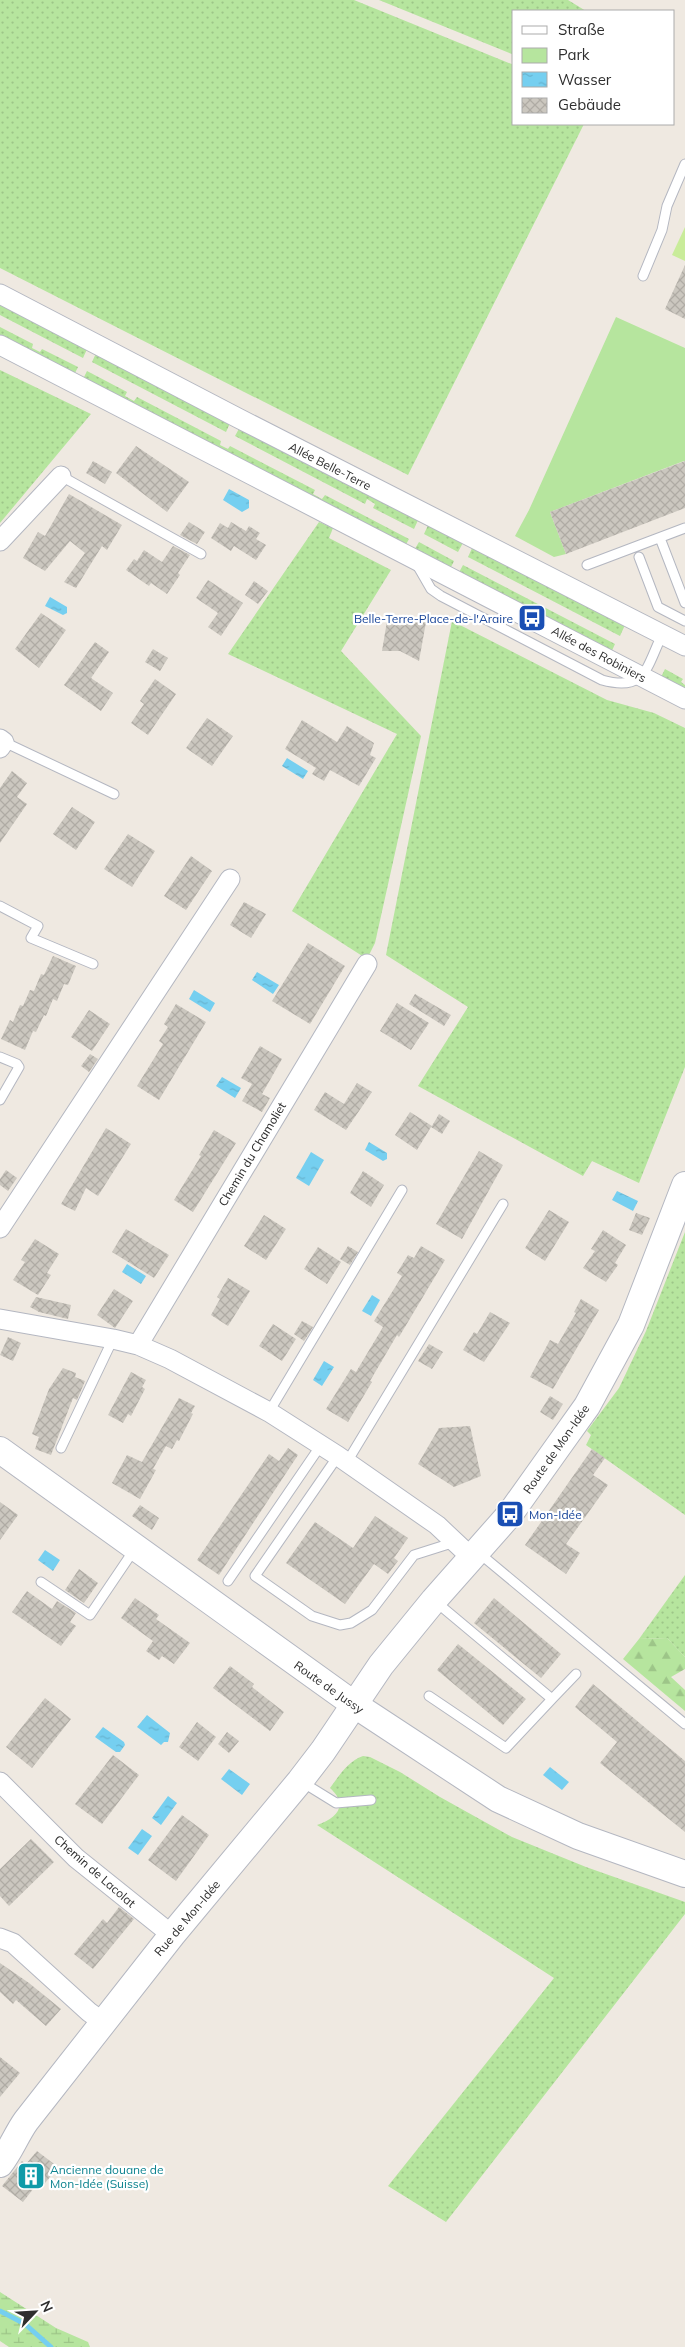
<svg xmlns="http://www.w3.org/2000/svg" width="685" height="2347" viewBox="0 0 685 2347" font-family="Mulish,sans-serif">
	<defs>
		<pattern id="grass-dots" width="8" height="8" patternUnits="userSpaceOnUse" patternTransform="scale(1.25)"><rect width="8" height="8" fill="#b6e59e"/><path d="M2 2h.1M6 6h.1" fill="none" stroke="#9dc588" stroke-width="1.8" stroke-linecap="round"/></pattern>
		<pattern id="forest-firs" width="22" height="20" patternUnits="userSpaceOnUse" patternTransform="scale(1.25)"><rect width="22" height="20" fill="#b6e59e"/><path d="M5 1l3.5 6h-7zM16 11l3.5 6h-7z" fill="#9dc588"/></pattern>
		<pattern id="wetland-marsh" width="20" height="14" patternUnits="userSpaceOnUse" patternTransform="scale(1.25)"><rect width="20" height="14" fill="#b6e59e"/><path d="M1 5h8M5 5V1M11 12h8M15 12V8" fill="none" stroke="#9dc588"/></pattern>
		<pattern id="water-ripples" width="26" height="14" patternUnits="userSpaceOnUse" patternTransform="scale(1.25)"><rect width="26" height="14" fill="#75cff0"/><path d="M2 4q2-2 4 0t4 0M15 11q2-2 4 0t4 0" fill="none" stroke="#66b2ce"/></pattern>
		<pattern id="building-cross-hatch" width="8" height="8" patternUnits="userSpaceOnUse" patternTransform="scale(1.25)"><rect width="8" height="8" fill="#cbc7bf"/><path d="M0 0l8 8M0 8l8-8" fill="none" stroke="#afaba4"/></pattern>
	</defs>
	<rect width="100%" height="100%" fill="#efe9e1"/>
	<!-- grass -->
	<path fill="url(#grass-dots)" d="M0,0h354l160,65v59h70l-176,351 -408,-207z
		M379,0h189l18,11h-72v44z
		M0,302l88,45 -5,11 -83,-43z
		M0,327l33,17 -1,4 8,4 2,-3 36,18 -5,10 -73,-37z
		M97,351l134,70 -5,11 -134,-70z
		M0,370l91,44 -91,109z
		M87,371l40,21 -2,4 9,5 3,-4 84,44 -1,4 8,4 2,-3 85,44 -2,4 9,5 3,-4 84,44 -5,9 -322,-167z
		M241,425l178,93 -5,11 -41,-21 2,-4 -8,-5 -2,5 -130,-68z
		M319,522l14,6 -4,10 62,32 -50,81 80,85 -46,207 -8,16 -75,-48 105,-177 -169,-80z
		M429,523l35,18 -6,11 -34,-18z
		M419,542l35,19 -5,10 -36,-19z
		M473,546l152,79 -5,11 -152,-79z
		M463,565l152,79 -5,11 -153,-79z
		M452,621l155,79 47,13 31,15v339l-46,116 -47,-22 -9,15 -165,-90 50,-79 -82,-52z
		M665,669l18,10 -2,3 4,3v7l-25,-13z
		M685,1232v283l-99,-70 5,-10 -4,-4 32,-43 27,-57z
		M685,1575v82l-18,-19 -28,1z
		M363,1756l7,1 30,15 40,25 72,40 74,30 99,35v12l-239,308 -58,-36 166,-208 -237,-153c20,-7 32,-20 13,-37 9,-12 18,-27 33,-32z"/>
	<!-- forest -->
	<path fill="url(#forest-firs)" d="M667,1638l18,19v12l-14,8 14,13v21l-62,-52 16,-20z"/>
	<!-- wetland -->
	<path fill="url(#wetland-marsh)" d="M0,2292l56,36 32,14 2,5h-81l-9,-6z"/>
	<!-- park -->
	<path fill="#b6e59e" d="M616,317l69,31v115l-1,-2 -134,51 16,42 -12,3 -39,-21 14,-26z"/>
	<!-- pitch -->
	<path fill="#c9ec9a" d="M685,227v34l-13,-6z"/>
	<!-- water -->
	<path fill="url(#water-ripples)" d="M229,489l20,11v8l-7,4 -19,-12z
		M50,597l17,10v6l-4,2 -18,-9z
		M287,758l21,13 -5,8 -21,-13z
		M257,972l22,13 -6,9 -21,-14z
		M194,990l21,13 -5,9 -21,-13z
		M222,1077l19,11 -6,10 -19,-12z
		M369,1142l18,11v6l-4,2 -18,-11z
		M311,1152l13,8 -15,26 -13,-8z
		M617,1191l21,10 -5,10 -21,-11z
		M127,1264l19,12 -5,8 -19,-12z
		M372,1295l8,5 -9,16 -9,-5z
		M324,1361l10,6 -12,19 -9,-6z
		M45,1550l15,10 -7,11 -15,-11z
		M147,1715l23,18 -2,9h-4l-3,3 -24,-18z
		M103,1727l21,15 1,3 -5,7h-4l-21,-15z
		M550,1767l19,15 -7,8 -19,-15z
		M229,1769l21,15 -8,11 -21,-16z
		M168,1796l9,7 -16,22 -9,-7z
		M142,1829l10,7 -14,19 -10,-7z"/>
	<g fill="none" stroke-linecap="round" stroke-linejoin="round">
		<!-- stream -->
		<path stroke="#75cff0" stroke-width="5" d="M0,2311l25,13 26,23"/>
	</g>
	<!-- building -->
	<path fill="url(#building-cross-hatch)" d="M685,265v54l-20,-10z
		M136,446l53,36 -22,30 -51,-39z
		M93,461l19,11 -7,12 -19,-11z
		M685,461v47l-119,46 -16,-42z
		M69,494l53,31 -15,25 -5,-4 -26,42 -12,-6 21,-29 -15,-12 -25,30 -22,-13 15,-26 7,4z
		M189,522l16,10 -8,12 -17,-9z
		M231,522l15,9 3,-5 11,7 -4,6 10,6 -10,15 -22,-14 -3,5 -20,-13 9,-15 8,5z
		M173,546l17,9 -12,18 2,2 -13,19 -16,-11 -2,3 -23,-16 8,-11 3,2 7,-11 18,12z
		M208,580l35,23 -22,33 -13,-9 10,-14 -22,-15z
		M254,581l14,10 -10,13 -13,-9z
		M41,613l25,17 -27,38 -24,-19z
		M388,615l38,7 -7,39 -19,-10h-18z
		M95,642l14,10 -18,26 22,15 -12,18 -37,-26z
		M153,649l15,9 -8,13 -15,-9z
		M155,679l21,15 -28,41 -17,-12 13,-19 -4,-3z
		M207,718l26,18 -21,30 -26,-18z
		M302,720l35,22 10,-16 27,17 -4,12 6,3 -17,28 -29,-16 -6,11 -12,-7 4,-6 -31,-19z
		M12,771l15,12 -10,14 10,7 -27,39v-55z
		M72,807l23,15 -19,28 -23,-16z
		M128,834l27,17 -23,36 -28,-18z
		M191,856l21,15 -26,39 -22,-14z
		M244,902l22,12 -15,24 -21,-13z
		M308,943l37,23 -35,58 -38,-23z
		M53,956l23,10 -8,19 -4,-1 -7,17 -4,-2 -7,17 -2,-1 -8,17 -3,-1 -8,19 -24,-11 9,-19 3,2 7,-17 3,1 7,-16 4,1 7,-17 3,1z
		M415,994l36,21 -7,11 -35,-22z
		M397,1003l32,20 -18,27 -31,-19z
		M176,1004l30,18 -47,78 -22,-14 26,-42 -4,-3 9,-14 -4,-3z
		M89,1010l21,14 -18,27 -21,-14z
		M260,1046l22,13 -20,35 8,4 -8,14 -20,-11 10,-17 -11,-6z
		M90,1054l8,5 -9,13 -8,-6z
		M357,1083l15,9 -26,38 -32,-20 11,-18 19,12z
		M410,1112l22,14 7,-12 11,7 -8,13 -11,-7 -14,23 -22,-15z
		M106,1128l25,16 -33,52 -12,-8 -11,23 -14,-7z
		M214,1130l22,13 -43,69 -19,-12 27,-44 -2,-1z
		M479,1151l24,14 -41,74 -26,-15z
		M6,1170l11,8 -9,13 -8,-6v-6z
		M363,1171l21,14 -13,22 -21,-14z
		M549,1210l20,12 -24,39 -20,-13z
		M636,1213l14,5 -8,17 -13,-5z
		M264,1215l22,14 -20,31 -22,-14z
		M126,1229l43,26 -15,23 -42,-26z
		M603,1230l23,15 -11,18 3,2 -12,17 -23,-14 12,-17 -4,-2z
		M35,1239l24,15 -12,19 4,2 -13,20 -25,-15 12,-18 -4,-2z
		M348,1246l10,6 -8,13 -10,-6z
		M421,1246l24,14 -46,77 -2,-2 -27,46 2,1 -24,40 -22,-13 25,-40 5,3 27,-45 -9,-6 28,-45 -5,-3 11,-18 6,3z
		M318,1247l23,15 -14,22 -23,-15z
		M228,1278l22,13 -22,35 -17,-11 9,-16 -3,-2z
		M114,1289l19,12 -18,27 -18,-13z
		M36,1297l35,8 -3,14 -29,-7 -9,-5z
		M581,1299l18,11 -46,79 -23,-12 20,-37 8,4 18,-31 -2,-1z
		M490,1312l20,11 -26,39 -21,-12 11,-18 3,2z
		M302,1321l11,6 -9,14 -10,-7z
		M273,1324l23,15 -14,22 -23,-15z
		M8,1337l13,6 -8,18 -13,-6z
		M429,1344l14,8 -11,17 -14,-8z
		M63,1368l13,5 -1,4 10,4 -8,19 -4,-2 -22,57 -16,-6 4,-12 -7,-3 17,-45z
		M131,1372l15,8 -4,7 3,2 -14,27 -3,-2 -5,9 -15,-8z
		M550,1396l13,8 -10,16 -13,-8z
		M179,1398l16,8 -4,7 2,1 -14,27 -2,-1 -5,9 -6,-3 -13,23 3,1 -16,29 -28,-16 15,-28 15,7z
		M470,1426l11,50 -27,11 -36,-23 21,-36z
		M288,1448l10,7 -79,120 -22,-15 72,-106 10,7z
		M592,1449l13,9 -12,17 15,10 -42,59 14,9 -14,21 -41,-29z
		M0,1502l18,13 -18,25z
		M140,1505l19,13 -7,12 -20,-14z
		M375,1516l33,22 -14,20 4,3 -10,13 -14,-10 -29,40 -59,-41 29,-41 38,26z
		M79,1569l19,14 -14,20 -19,-13z
		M27,1591l25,18 5,-8 19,12 -6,9 6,4 -15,20 -49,-34z
		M135,1598l24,17 -3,4 34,24 -16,21 -12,-8 -3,4 -13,-9 7,-10 -32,-23z
		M494,1598l67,56 -20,24 -67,-55z
		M458,1644l68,55 -23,26 -66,-55z
		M230,1666l24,18 -2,3 32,25 -14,19 -57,-43z
		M593,1684l92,77v71l-85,-69 17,-21 -42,-35z
		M45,1698l26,21 -39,49 -26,-21z
		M197,1722l19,15 -18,24 -19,-14z
		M227,1732l12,9 -10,12 -11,-9z
		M113,1755l26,20 -37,49 -27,-20z
		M182,1815l27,20 -33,46 -28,-21z
		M31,1839l23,23 -45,44 -9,-10v-27z
		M119,1907l15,12 -41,50 -19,-15 29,-35 4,4z
		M0,1963l29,20 32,26 -15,17 -30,-26 -3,4 -13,-12z
		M0,2057l20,16 -20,24z
		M37,2151l21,16 -17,21 -4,-4 -14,18 -21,-16 20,-25 4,3z"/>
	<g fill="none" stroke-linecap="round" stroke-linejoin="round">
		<defs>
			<path id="lane" d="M643,276l19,-46 5,-24 18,-42
				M61,476l140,78
				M660,538l25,65
				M639,557l19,50 27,14
				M416,563l15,26 10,7 161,84c44,12 44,-12 60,-45
				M587,565l98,-37
				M4,742l110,52
				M0,906l38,20 -7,12 62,26
				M0,1057l17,7 2,3 -19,33
				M269,1412l133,-222
				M61,1448l52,-109
				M338,1456l-83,120 57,40 28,9 11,-2 21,-13 42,-55 41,-13
				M347,1462l156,-258
				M479,1553l206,171
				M228,1581l93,-136
				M41,1582l49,33 44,-65
				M429,1696l77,52 46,-49 -116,-97
				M552,1699l24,-25
				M302,1782l34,21 35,-3"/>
			<path id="street" d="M0,294l238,124 447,228
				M0,345l685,354
				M0,541l61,-65
				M0,739l4,3 -4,6
				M0,1228l230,-349
				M0,1319l113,20 25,6 32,14 99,53 69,44 99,69 35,33
				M138,1345l229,-381
				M0,1782l76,76 96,77
				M0,1938l13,5 76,69 14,10"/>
			<path id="secondary" d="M0,1450l355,255 143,94 80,37 107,38
				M0,2164c11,-14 16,-29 26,-43l146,-186 128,-154 23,-30 58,-86 53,-65 76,-86 52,-73 25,-35 44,-81 54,-140"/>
		</defs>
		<!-- lane casing -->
		<use href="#lane" stroke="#b4b7c1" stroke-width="11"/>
		<!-- street casing -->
		<use href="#street" stroke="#b4b7c1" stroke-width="21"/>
		<!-- secondary casing -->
		<use href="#secondary" stroke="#b4b7c1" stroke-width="28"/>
		<!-- lane -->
		<use href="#lane" stroke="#fff" stroke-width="9"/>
		<!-- street -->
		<use href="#street" stroke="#fff" stroke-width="19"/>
		<!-- secondary -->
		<use href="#secondary" stroke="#fff" stroke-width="26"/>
	</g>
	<!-- icons -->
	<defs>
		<symbol id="bus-square" viewBox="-11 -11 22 22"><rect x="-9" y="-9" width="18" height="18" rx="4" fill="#1a4fb4" stroke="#fff"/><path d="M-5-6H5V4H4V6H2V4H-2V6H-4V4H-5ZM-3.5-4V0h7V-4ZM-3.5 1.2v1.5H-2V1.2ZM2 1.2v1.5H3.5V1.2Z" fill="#fff"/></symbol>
		<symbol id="building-square" viewBox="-11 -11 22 22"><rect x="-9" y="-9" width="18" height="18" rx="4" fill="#0f9aa8" stroke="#fff"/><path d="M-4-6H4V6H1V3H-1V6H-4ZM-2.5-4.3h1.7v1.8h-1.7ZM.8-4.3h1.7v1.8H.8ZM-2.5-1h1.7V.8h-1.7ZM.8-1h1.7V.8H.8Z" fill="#fff"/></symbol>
	</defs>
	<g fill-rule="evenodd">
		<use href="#bus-square" x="516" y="602" width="32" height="32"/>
		<use href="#bus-square" x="494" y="1498" width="32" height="32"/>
		<use href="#building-square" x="15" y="2160" width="32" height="32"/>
	</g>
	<g text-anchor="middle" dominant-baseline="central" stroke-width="4.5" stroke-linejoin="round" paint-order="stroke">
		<!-- street labels -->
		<g font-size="12" fill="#2e2e2e" stroke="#fff">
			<text transform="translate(330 466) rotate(27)">Allée Belle-Terre</text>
			<text transform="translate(599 654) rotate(28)">Allée des Robiniers</text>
			<text transform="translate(252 1154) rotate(-59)">Chemin du Chamoliet</text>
			<text transform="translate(556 1449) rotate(-55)">Route de Mon-Idée</text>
			<text transform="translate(329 1687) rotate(35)">Route de Jussy</text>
			<text transform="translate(95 1871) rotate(41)">Chemin de Lacolat</text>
			<text transform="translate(187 1918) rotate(-50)">Rue de Mon-Idée</text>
		</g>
		<!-- transit labels -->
		<g font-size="12" fill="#164399" stroke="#fff" text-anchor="end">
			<text x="513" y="618">Belle-Terre-Place-de-l'Araire</text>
			<text x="529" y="1514" text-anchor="start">Mon-Idée</text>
		</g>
		<!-- culture labels -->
		<g font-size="12" fill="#0d838f" stroke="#fff" text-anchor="start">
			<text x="50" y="2169">Ancienne douane de<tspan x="50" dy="14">Mon-Idée (Suisse)</tspan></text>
		</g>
	</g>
	<!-- legend -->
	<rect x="512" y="10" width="162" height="115" fill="#ffffff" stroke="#ababab"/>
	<rect x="522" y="26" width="25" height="8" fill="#ffffff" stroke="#ababab"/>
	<text x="558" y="35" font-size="15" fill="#2e2e2e">Straße</text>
	<rect x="522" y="48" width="25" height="15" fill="#b6e59e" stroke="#ababab"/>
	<text x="558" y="60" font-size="15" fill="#2e2e2e">Park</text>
	<rect x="522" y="72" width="25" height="15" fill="url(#water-ripples)" stroke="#ababab"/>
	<text x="558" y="85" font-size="15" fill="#2e2e2e">Wasser</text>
	<rect x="522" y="98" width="25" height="15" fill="url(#building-cross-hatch)" stroke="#ababab"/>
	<text x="558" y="110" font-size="15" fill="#2e2e2e">Gebäude</text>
	<!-- north arrow -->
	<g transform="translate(35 2312) rotate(65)" stroke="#ffffff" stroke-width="4" paint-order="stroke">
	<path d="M0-4L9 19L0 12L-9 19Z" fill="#2e2e2e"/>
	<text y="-8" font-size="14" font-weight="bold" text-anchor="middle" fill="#2e2e2e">N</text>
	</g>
</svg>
